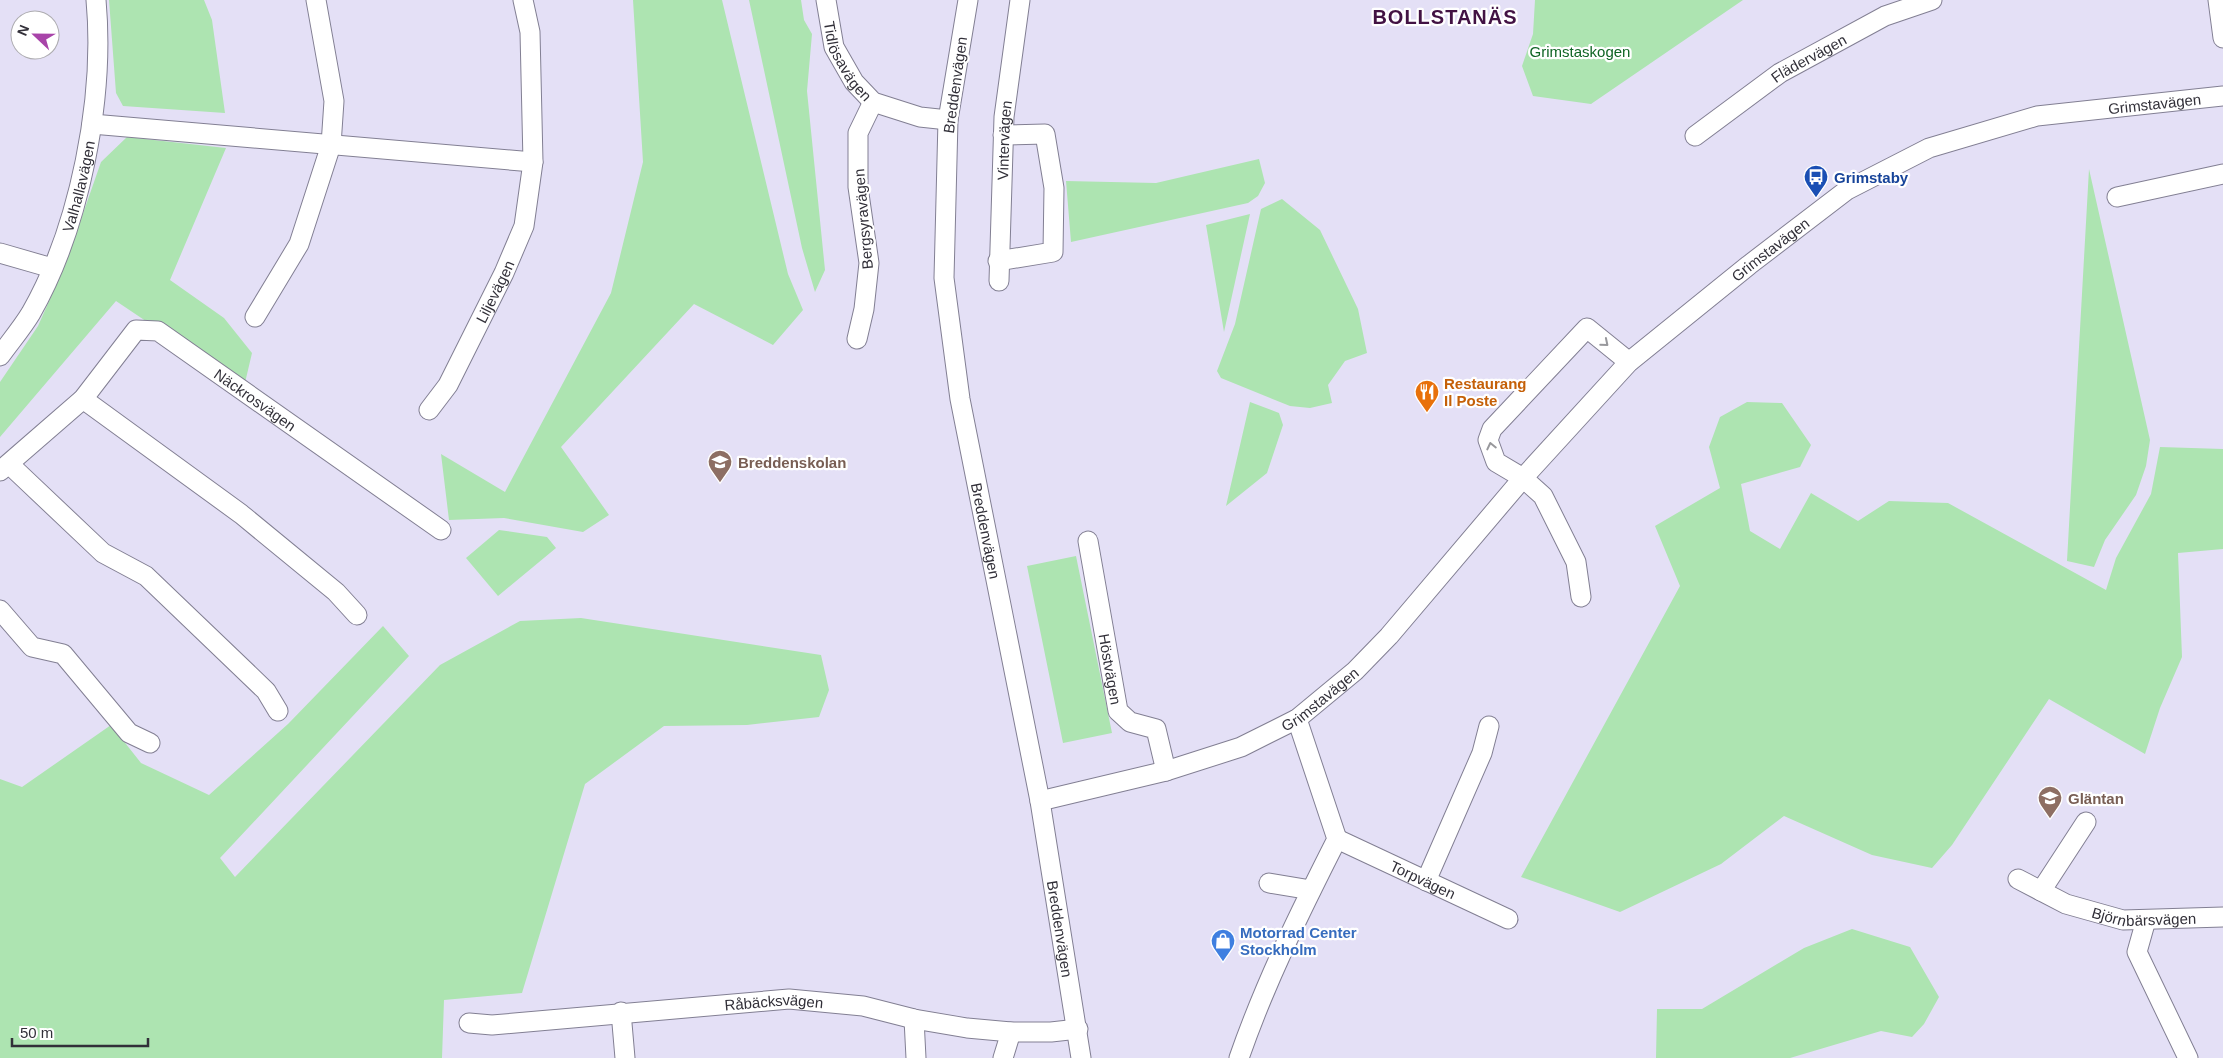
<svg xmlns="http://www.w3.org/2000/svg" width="2223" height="1058" viewBox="0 0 2223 1058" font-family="Arial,sans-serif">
	<rect width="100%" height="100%" fill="#e4e0f6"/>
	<!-- green -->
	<path fill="#ade4b1" d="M109,0h95l8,20 13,93 -102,-7 -7,-13z
		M633,0h89l66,274 15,36 -30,35 -79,-41 -133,143 48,68 -26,17 -79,-14 -55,2 -8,-66 64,38 106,-199 32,-131z
		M749,0h52l3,20 8,14 -5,57 18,179 -10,22 -13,-44z
		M1535,0h208l-152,104 -58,-8 -11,-30 11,-32z
		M127,137l99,11 -56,132 54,38 28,35 -8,34 -128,-86 -116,136v-55l38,-56 27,-61 36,-103z
		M1259,159l6,24 -7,13 -10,7 -177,39 -5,-61 90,2z
		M2089,169l61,271 -4,26 -10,29 -31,45 -11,27 -27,-6z
		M1282,199l38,31 38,79 9,44 -22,8 -17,24 4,18 -22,5 -20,-2 -69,-28 -4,-7 18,-47 26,-115z
		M1250,214l-26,118 -18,-107z
		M1250,402l29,11 4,12 -16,48 -41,33z
		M1747,402l35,1 29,42 -11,22 -59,17 9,47 30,18 31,-56 47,28 31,-20 59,2 158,87 10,-32 35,-64 9,-47 63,2v100l-45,4 4,104 -22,51 -15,46 -96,-55 -97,146 -20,23 -60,-13 -88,-39 -63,48 -101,48 -99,-35 159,-291 -25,-60 65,-38 -11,-41 11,-30z
		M499,530l48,7 9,11 -58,48 -32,-38z
		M1076,556l36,177 -49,10 -36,-177z
		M581,618l240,37 8,35 -10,27 -72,8 -83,1 -79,58 -63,209 -78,7 -2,58h-442v-279l22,8 89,-62 30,38 68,32 79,-71 95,-98 26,30 -189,202 15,19 205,-212 80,-44z
		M1852,929l58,18 29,50 -15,27 -12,13 -31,-6 -91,27h-134l1,-49h45l102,-61z"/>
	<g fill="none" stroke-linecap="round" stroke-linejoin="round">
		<defs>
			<g id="minor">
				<path id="s1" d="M826,0l8,47 20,35 19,20 47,15 28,3"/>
				<path id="s2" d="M968,0l-20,120 -4,158 16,121 80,402 41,257"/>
				<path d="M2218,0l5,38"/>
				<path d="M92,124l441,38"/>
				<path id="s3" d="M1695,136l85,-63 105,-57 47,-16"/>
				<path d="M2117,197l106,-23"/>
				<path d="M0,253l52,15"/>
				<path d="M998,261l55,-9 1,-64 -9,-54 -42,1"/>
				<path id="s4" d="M999,281l5,-164 16,-117"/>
				<path d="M255,317l44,-73 32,-99 3,-44 -18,-101"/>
				<path d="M857,339l7,-30 5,-46 -11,-76v-54l15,-31"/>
				<path id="s5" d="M0,356c10,-14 22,-28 31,-43 49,-86 74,-215 65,-313"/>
				<path d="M83,399l158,115 95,78 21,23"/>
				<path id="s6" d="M429,410l19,-25 56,-112 20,-47 9,-64 -3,-130 -7,-32"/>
				<path d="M9,464l94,89 43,23 120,115 12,20"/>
				<path id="s7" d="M0,471l83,-72 53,-69 22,1 283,199"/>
				<path id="s8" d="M1088,541l30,170 12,11 26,7 10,42"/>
				<path d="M1581,597l-5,-35 -33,-66 -20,-18 -27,-16 -8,-22 4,-11 95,-101 42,34"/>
				<path d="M0,610l32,37 31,7 66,79 21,10"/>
				<path id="s9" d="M1040,801l126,-30 75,-24 56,-28 58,-48 34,-35 134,-158 106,-116 120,-97 98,-75 82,-42 108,-32 186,-20"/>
				<path id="s10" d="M1337,839l171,80"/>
				<path id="s11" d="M2018,879l48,25 57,16 100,-3"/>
				<path d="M1426,881l56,-128 7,-27"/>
				<path d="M1269,883l42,7"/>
				<path d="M2041,891l45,-69"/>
				<path d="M2146,920l-9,32 51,106"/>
				<path d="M621,1012l4,46"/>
				<path d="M914,1019l2,39"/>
				<path id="s12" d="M469,1023l23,2 297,-26 74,7 51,13 53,9 44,4h40l27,-3"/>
				<path d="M1003,1058l8,-26"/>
				<path d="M1239,1058c26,-75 62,-148 98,-219l-40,-120"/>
			</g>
		</defs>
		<!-- minor casing -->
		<use href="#minor" stroke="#827f93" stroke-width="21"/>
		<!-- minor -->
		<use href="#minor" stroke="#fff" stroke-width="19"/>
	</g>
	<!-- one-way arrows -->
	<defs><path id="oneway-chevron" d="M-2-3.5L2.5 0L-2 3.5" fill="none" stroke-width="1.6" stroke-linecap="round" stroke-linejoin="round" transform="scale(1.25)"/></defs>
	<g stroke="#98989c">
		<use href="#oneway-chevron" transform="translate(1605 343) rotate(40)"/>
		<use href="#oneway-chevron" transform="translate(1491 446) rotate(-103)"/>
	</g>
	<!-- icons -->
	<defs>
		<symbol id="bus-pin" viewBox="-11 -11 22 30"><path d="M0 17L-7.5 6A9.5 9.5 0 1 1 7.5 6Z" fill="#1a4fb4" stroke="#fff"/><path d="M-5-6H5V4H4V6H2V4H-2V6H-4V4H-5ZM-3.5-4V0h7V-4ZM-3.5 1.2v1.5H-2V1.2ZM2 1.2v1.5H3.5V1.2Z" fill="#fff"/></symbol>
		<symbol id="restaurant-pin" viewBox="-11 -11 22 30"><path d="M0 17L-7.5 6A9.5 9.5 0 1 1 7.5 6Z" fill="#e8710a" stroke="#fff"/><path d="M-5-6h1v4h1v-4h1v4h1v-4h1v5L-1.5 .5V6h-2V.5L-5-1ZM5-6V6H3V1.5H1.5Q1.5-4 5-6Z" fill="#fff"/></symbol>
		<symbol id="school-pin" viewBox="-11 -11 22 30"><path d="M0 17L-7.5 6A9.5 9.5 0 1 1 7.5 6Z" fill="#8d6e63" stroke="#fff"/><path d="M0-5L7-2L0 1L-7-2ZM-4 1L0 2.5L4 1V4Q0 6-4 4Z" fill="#fff"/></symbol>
		<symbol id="shop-pin" viewBox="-11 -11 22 30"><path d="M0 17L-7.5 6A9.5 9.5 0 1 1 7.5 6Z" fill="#3f7fe0" stroke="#fff"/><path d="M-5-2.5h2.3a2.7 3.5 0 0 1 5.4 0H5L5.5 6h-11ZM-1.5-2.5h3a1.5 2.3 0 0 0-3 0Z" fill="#fff"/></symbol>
	</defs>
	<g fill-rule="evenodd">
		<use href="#bus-pin" x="1802" y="163" width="28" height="38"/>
		<use href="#restaurant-pin" x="1413" y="378" width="28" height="38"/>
		<use href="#school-pin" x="706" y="448" width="28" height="38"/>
		<use href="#school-pin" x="2036" y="784" width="28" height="38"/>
		<use href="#shop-pin" x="1209" y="927" width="28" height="38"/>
	</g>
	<g text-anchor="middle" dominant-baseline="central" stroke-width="4.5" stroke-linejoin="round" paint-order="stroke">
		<!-- park labels -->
		<g font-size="15" fill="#0f6424" stroke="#fff">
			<text x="1580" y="51">Grimstaskogen</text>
		</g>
		<!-- street labels -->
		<g font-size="15" fill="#323039" stroke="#fff">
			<text stroke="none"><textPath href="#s1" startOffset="66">Tidlösavägen</textPath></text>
			<text stroke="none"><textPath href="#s3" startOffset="138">Flädervägen</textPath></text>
			<text transform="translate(955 85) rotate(-82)">Breddenvägen</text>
			<text stroke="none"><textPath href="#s9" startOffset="1360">Grimstavägen</textPath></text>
			<text stroke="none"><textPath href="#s4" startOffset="141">Vintervägen</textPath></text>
			<text stroke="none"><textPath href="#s5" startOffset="189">Valhallavägen</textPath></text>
			<text transform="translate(863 219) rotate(-95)">Bergsyravägen</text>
			<text stroke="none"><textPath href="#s9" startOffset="940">Grimstavägen</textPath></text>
			<text stroke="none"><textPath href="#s6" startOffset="136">Liljevägen</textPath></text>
			<text stroke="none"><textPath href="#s7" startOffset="338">Näckrosvägen</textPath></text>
			<text stroke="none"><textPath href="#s2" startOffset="536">Breddenvägen</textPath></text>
			<text stroke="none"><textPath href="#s8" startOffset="130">Höstvägen</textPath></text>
			<text stroke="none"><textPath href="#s9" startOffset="301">Grimstavägen</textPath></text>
			<text stroke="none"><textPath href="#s10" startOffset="95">Torpvägen</textPath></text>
			<text stroke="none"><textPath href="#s11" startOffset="134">Björnbärsvägen</textPath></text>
			<text stroke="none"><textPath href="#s2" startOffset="941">Breddenvägen</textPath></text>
			<text stroke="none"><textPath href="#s12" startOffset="306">Råbäcksvägen</textPath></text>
		</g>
		<!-- transit labels -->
		<g font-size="15" font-weight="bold" fill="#164399" stroke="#fff" text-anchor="start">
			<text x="1834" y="177">Grimstaby</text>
		</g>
		<!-- food labels -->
		<g font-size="15" font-weight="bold" fill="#c56008" stroke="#fff" text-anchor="start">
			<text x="1444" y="383">Restaurang<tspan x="1444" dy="17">Il Poste</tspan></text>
		</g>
		<!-- education labels -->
		<g font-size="15" font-weight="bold" fill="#785e54" stroke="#fff" text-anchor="start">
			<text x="738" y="462">Breddenskolan</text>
			<text x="2068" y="798">Gläntan</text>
		</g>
		<!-- shop labels -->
		<g font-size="15" font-weight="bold" fill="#366cbe" stroke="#fff" text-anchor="start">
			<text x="1240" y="932">Motorrad Center<tspan x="1240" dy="17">Stockholm</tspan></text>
		</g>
		<!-- district labels -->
		<g font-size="20" font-weight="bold" letter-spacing="1" fill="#421243" stroke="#fff">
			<text x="1445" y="17">BOLLSTANÄS</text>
		</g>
	</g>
	<!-- north arrow -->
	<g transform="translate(35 35) rotate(292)"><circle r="24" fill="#ffffff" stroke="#adacb0"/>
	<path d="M0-4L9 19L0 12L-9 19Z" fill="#a844a9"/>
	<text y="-8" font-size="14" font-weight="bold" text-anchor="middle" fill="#323039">N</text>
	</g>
	<!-- scale -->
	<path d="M12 1038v8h136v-8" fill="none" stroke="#323039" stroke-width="2.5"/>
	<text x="20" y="1038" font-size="15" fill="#323039" stroke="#ffffff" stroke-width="4" paint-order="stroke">50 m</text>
</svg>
